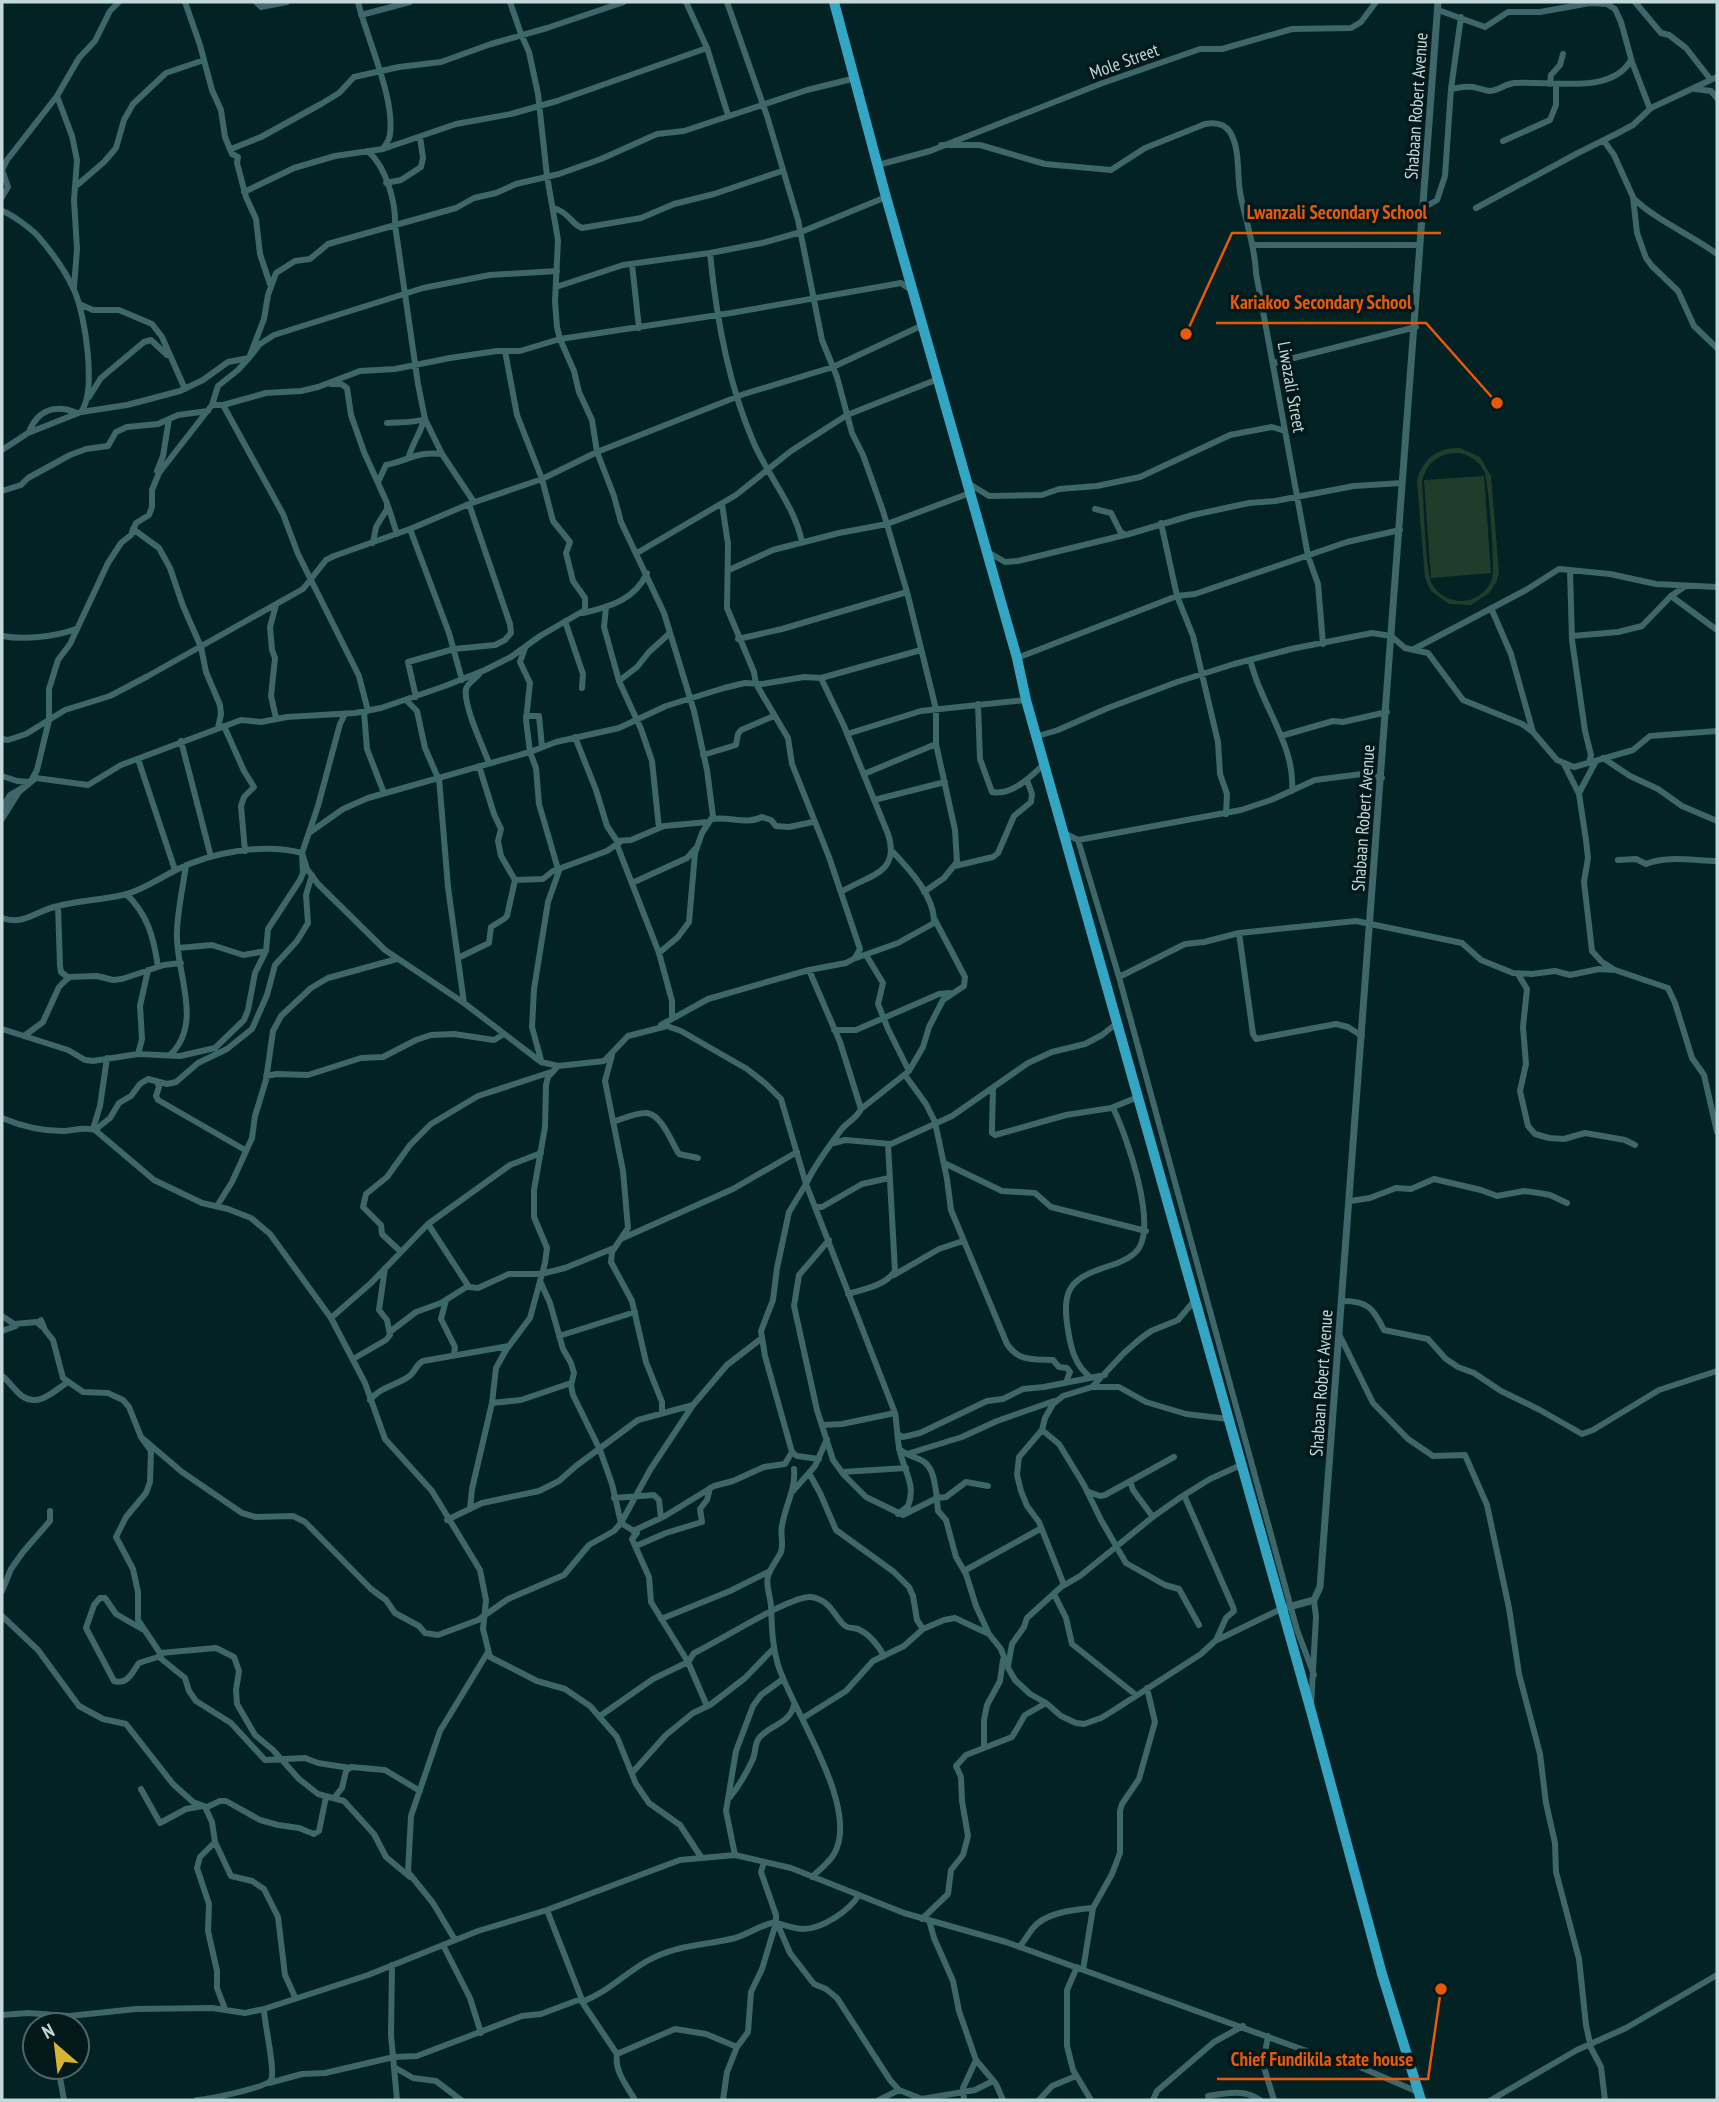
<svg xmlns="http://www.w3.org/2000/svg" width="1719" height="2102" viewBox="0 0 1719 2102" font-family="'PT Sans Narrow',sans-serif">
	<rect width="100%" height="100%" fill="#022224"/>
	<!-- green -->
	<path fill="#203d2c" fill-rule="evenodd" d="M1460,448l20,9 11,19 8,96 -2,9 -8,12 -18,12 -22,-1 -18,-13 -6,-13 -8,-97c5,-22 21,-34 43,-33zM1459,453c11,2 20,8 25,18 5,10 11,98 8,108 -4,12 -16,21 -28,22 -13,1 -26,-6 -32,-17 -7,-15 -8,-81 -10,-102 4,-19 18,-30 37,-29z
		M1484,476l7,97 -60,5 -7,-98z"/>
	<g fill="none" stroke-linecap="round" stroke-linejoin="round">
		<!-- minor -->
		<path stroke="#3d6769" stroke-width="6" d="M185,2l15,43 12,45 9,20 4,27 7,17 6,3 -1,6 9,34 10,22 4,35 10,30
			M256,2l5,5 26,-5
			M358,2c9,37 37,96 32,132 0,5 -4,10 -7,15
			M510,2l11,32 8,18 9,42 9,82 11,64 -3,62 2,25 3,12 171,-26 170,-30 10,7
			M686,2l21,46 21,67
			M727,2l40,114 31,104 24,120 15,37 15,56 11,22 20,56 24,81 29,117v35l19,86 2,32 -13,16 -20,14
			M1635,2l26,31 8,2 17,13 25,32
			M1438,10l47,17 23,-15h32l50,-9 17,1 8,5 6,13 11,40 18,47
			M361,15l49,-13
			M1550,84l1,-9 9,-10 3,-11
			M1451,89c7,-1 15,-3 22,-2 5,1 10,3 16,4 9,0 16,-7 25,-8 35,-3 97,13 117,-23
			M1695,89l16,2 6,7
			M57,96l15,40 5,24 -3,40 3,49 -3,38
			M1503,141l47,-21 6,-15v-21
			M1604,141l10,14 19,42 4,36 9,25 6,8 26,25 16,35 23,22
			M941,145h39l65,19 66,6 34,-22 60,-24c10,-2 19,-1 25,8 10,16 7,41 10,60 5,28 15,53 16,81l52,283 10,28 5,60
			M231,149l30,-12 60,-33 18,-11 15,-16 45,-10 42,-5 50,-18 56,-16 77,-26
			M368,151c18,16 28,51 27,74l23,159 7,35 17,35 32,48
			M878,165l52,-14 170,-67 100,-35h22l70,-20 59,-1 10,-6 15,-20
			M386,183l15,-3 20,-13 2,-9 -3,-21
			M75,187l29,-25 12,-14 8,-28 9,-16 33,-31 38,-13
			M244,192l50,-24 41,-12 48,-7 73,-25 55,-10 46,-13 150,-53
			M2,197l6,-10 -6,-17 5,-10 50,-64 22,-38 16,-17 15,-30 9,-9
			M1634,199c25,23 56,35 83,55
			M1425,207l12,-7 8,-24 6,-87 10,-72
			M554,208c16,5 17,16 28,20l59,-10 33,-14 40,-10 68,-23
			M1476,208l100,-54 40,-20 17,-9 18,-17 66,-31
			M2,211c8,2 28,17 35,24 14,16 28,35 37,55 11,23 23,101 7,122l-53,21 -26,17
			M1253,245h166
			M710,253c6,63 18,130 43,188 14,34 41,63 49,101
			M632,264l7,64
			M556,287l67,-22 87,-12 52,-10 39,-11 85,-35
			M79,304l14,6h26l33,14 10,13 23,52
			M1274,363l142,-36
			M331,384h10l6,4 4,27 13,37 23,51v6l-11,18 -3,16
			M89,397l12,-19 43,-36 7,-2 16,15
			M212,405h11l43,-12 35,-2 17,-4 42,-16 35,-2 55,-11 47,-7h23l40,-12 14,32 5,21 13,28 5,32 17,44 7,26 43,91 30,98 13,59 6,46 -11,17 -7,20 -6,69 -11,15 -19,16
			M223,405l60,109 15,40 61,122 9,35
			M81,412l46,-7 53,-14 23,-11 25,-18 21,-4 11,-14 14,-9 149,-47 67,-13 67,-4
			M387,423c14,-1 26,0 38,-4
			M29,432c9,-23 27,-28 48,-19
			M409,456c4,-14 12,-23 15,-37
			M157,471l6,-15 6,-37
			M379,480l7,-15c21,-4 31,-14 56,-11
			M968,483l21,13 53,-1 17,-6 38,-3 43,-9 90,-42 42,-8 13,4
			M2,491l19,-6 7,-7 42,-23 16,-6 22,-3 8,-14 11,-5 31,-3 20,-9 30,-4
			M388,506l9,28
			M1095,509l16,4 9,18 5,4
			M1161,523l16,73 16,40 25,106 2,32 7,20 -1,20
			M133,529l26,19 11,20 13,38 18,41 5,25 14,33 1,9 -3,14
			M410,529l39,104 13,47
			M986,551l19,11 13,-1 111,-27 64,-19 56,-12 26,-2 79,-15 48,-3
			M637,553l99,-58 55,-44 56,-36 91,-36
			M729,570l44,-20 66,-17 48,-9 83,-31
			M1570,570l2,70 13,91 6,24 -2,8
			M1671,596l46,34
			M276,605l-6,22 2,23 3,8 -4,38 5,22
			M606,607l-2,20 15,54 22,48 11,32 7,67
			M1491,608l20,46 22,78
			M583,613c26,-6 52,-13 64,-40
			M565,621l18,53 -1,14
			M2,636c22,4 52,1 74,-7
			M1572,636l46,-4 24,-6 29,-30 13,-9
			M738,639l44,-10 125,-37
			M525,648l-5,14 10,21 -4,37 4,32 6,16 3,36 19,65
			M1414,649l112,-59 33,-21 51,5 46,10 61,3
			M1017,658l160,-62 18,-2 152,-52 53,-12
			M1250,660c3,10 6,21 11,31 13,32 34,64 31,100
			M480,673c-3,5 -13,10 -14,16 -3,16 17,58 23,74
			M821,678l23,48 44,108c13,40 -20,41 -47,58
			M619,681l18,-14 12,-15 21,-19
			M416,697l-8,-35 46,-13 41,-4 10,-5 6,-7 -1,-9 -41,-120
			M406,700l11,11 8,37 13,30
			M978,704l2,55 12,33c19,4 39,-15 52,-28
			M364,712l3,37 17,44
			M526,716h13l3,31
			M224,726l20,45 10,16 -10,10 -3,9 4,45
			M847,734l74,-23 105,-11
			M1038,736l20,-6 50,-22 69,-26 57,-18 57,-15 81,-16 19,3 14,12 23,5 35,47 59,24 11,8 24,28 17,7 59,-17 17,-14 67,-5
			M1281,736l52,-15 10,1 44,-10
			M575,737l21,53 11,36 10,15 14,-1 33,-14 44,-4
			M2,739l6,1 18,-6 39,-24 45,-14 38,-20 155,-87 23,-29 8,-4 76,-27 59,-25 73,-25 55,-27 147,-58 89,-27 90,-42
			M181,741l30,116
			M703,755l33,-10 2,-11 3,-4 33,-14
			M1603,758l27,18 28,13 24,17 35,15
			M138,759l37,111
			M1564,764l15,30 7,46 2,18 -4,24 8,69 10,11 13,8 53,18 7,15 17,55 12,17 13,57
			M479,766l15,48 7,15 -3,12 3,15 14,24
			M864,774l72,-30
			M2,776l15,5 13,1
			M439,778l9,109 16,116
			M31,781l6,-11 12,-50v-31l9,-29 12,-16 38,-81 13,-20 10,-8 5,-12 13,-8 3,-8v-17l7,-17 53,-68 6,-19 20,-16 11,-12 15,-39 4,-24 8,-22 19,-12 15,-2 18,-15 128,-36 18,-10 22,-5 20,-9 43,-10 42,-15 56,-25 27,-3 123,-41 49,-12
			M1579,793l17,-32
			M874,800l71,-18
			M2,808l8,-13 12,-7
			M2,819l17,-27 17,-14 52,7 33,-20 120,-45 20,2 26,-5 68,-4 26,-5 64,-22 40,-16 26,-13 29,-21 45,-26v-12l-12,-17 -7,-28 4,-11 -17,-21 -11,-42 -25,-64 -12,-64
			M712,819c17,-3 35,6 50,-2l9,3 5,6 13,1 24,-5
			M309,833l34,-24 25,-11 162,-46 26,-10 63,-14 47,-22 58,-18 21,-5 17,1 42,-7 17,1 100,-28
			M1066,834l12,6 163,-30 30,-10 44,-20 47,-6 20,4
			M1078,840l41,137 178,653 17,45
			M617,845l42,108 13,48v17
			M1618,860l18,-1 10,5c21,-9 49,-3 71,-3
			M955,866l38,-9 5,-4 16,-37 17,-14 1,-8 -5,-14
			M632,883l55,-25 8,-9
			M126,894c22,20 28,45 32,73
			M58,906l2,60 1,6 8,6
			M2,918c22,8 35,-8 56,-12 23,-6 47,-6 69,-12 17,-5 33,-16 49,-24 36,-18 87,-27 126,-17l5,16 11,15 67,66 79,53 77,59 17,4 46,-5 24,-25 39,-10 14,5 66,38 19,15 15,15 25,85 -17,28 -12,56 -4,32 -12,31 4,25 27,96 -7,12 -21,3 -31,14 -19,5 -49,30 -32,15
			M1239,933l14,101 3,5 80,-15 12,3 14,9
			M178,948l34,-3 31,10 23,-4
			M866,955l17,28 -5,21 10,25 21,42
			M458,958l31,-15 2,-16 13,-8 3,-3 8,-36 28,-1 10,-8 54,-20 13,-9
			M856,958l42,-15 36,-20c1,-26 -24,-53 -41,-71
			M809,970l31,72 21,67c-4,9 -14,13 -20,21 -12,17 -26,34 -35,54l89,229c2,11 2,23 4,34 3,21 18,37 9,59l-10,8
			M1518,974l9,15 -4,38 3,37 -6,27 8,35 7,8 14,4 15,1 21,-6 40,7 10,5
			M1119,977l66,-33 19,-2 35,-9 117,-12 106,22 19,17 32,13 19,1 23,-3 15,4 29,-6 16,1
			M661,1025l47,-26 101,-29 37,-7 9,-5 5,-9 -31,-92 -37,-93 -4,-26 -32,-54 -2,-12 -27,-64 1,-64 -6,-40
			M2,1029l66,21 17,10 8,1 45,-7 42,2 35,-8 29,-28 4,-10 7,-37 11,-22 2,-22 32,-49 3,-7 -1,-20 16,-47 22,-82 5,-10
			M834,1030h22l83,-36 11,-1
			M24,1036l19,-14 16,-35 10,-10 28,-1 16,4 9,-1 42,-14 17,-2
			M138,1054l4,-15 -2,-33 8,-36
			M170,1055c35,-33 4,-85 7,-125 1,-21 6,-43 9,-65
			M612,1055l-7,26 18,90 5,57 -16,24 -1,10 21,39 14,61 16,40v10
			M541,1060l-9,-33 2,-38 14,-87 12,-34
			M905,1075l21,29 9,18 12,57 4,31 56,134c12,18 26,15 46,16l6,7 8,1 3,4 -4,10
			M266,1076l11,-2 31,1 53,-17 22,-1 33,-17 15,-5 23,-1 40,6 10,-6
			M157,1081l2,6 -3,9 2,4 87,50
			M993,1089l-1,38v6l3,2 71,-20 45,-7 27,-11
			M861,1109l48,-38 14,-24 6,-20 14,-27 21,-14 1,-9 -30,-57
			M2,1118c19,8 39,13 60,13 12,0 21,-5 33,-1l59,50 48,23 26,6 23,9 19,16 61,84 34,65 20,56 47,52 48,79 6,30 -3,29 7,28 47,24 28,8 25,17 27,31 19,47 13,19 31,22 21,32
			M613,1122c9,-3 24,-10 34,-9 15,2 25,30 32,41l19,4
			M93,1129l7,-23 7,-48
			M95,1130l15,-12 9,-15 12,-7 9,-12 8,-5 19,5 9,-2 22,-19 29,-14 25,-20 15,-34 8,-30 22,-24 11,-18 -2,-28 6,-20
			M834,1143l11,-3 46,4 61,-28 76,-53 24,-11 33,-8 17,-9 15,-12
			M944,1163l58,28 33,2 16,14 95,24
			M1350,1201l20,-3 26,-10 15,1 23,-10 47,11 16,6 27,-5 15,2 11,2 17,8
			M217,1206l15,-24 20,-44 3,-22 11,-36 7,-49 8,-15 30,-28 17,-10 69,-19
			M816,1207h6l40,-23 27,-6
			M428,1224l41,63 9,1 31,-14h32l24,-6 49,-20
			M623,1238l110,-49 64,-37
			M829,1240l-30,35 -5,31 23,104 16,50 11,15 22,22 37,18 34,-17c-2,-13 -3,-32 -16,-38 -8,-4 -15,-5 -22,-11
			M401,1252l-19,-18 -1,-9 -18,-18 3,-13 21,-17 23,-32 21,-21 47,-28 73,-24
			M894,1275l45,-26 24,-8
			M540,1281l10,22 13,46 8,14 3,10 -3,12 2,10 27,55 12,34 9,39 16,10 -5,6 17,38 2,25 37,60 19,44
			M848,1294c16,-5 37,-8 47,-23l-7,-127
			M446,1300l-5,19 14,28 -1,8
			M1343,1301c26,0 30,8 41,29l44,9 18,20 12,8 16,6 27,18 39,19 42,24 11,-4 66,-40 58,-19
			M2,1316l12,8 23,-2 4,4
			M331,1318l40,-35 57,-59 82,-59 31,-12
			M41,1320l4,10 8,10 10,38 20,14 25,1 15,7 6,7 12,30 10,14 -1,31 -4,11 -20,24 -10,20 17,32 5,23v28l22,33 56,-5 18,9 5,14 -3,19 1,14 18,31 18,15 26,29 19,15 26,7 30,33 12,23 24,20
			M2,1331l14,-5
			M391,1331l25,-19 25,-9 27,-17
			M559,1336l76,-24
			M1340,1336l33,67 35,36 25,17 32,-1 22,50 22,103 10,66 21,80 6,49 9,40 1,29 23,87 7,66 5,23 10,19 4,33
			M353,1359l33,-19 4,-5 -3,-15 -8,-10 6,-42
			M2,1376c8,6 12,14 20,20 17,12 33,-6 46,-14
			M1090,1377c-15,-12 -19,-28 -22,-47 -7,-43 3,-52 44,-65 9,-3 22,-9 27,-17 17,-27 -12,-112 -26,-140
			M1092,1387h27l27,15 40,12 42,5
			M370,1400c10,-13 25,-14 38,-23 8,-5 7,-12 15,-16l86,-15
			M492,1403l29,-3 50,-17
			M823,1425l19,-1 53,-11
			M1042,1430l17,14 25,41 17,35 25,43 39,22 14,4 20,36
			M899,1435l4,2 17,-4 67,-32 16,-2 20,-10 21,-2 61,-12
			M141,1437l41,35 60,41 14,4 37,-1 12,6 66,67 15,11 9,13 24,13 6,7 13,2 40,-15 30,-21 56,-24 25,-30 25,-14 7,-8 29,-53 43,-65 34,-40 35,-27
			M792,1452l5,4 22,3
			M907,1454l55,-17 35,-16 57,-20
			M794,1469c2,20 -9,37 -12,57 -2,9 2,17 -1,26 -4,8 -10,15 -13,24 -3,10 3,21 3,31 1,20 1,38 7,58 15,47 83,143 56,189 -5,9 -15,16 -22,23
			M842,1472l64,-4
			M809,1473l11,20 16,37 58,42 15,15 4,9 4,24 6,9
			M1130,1481l3,9 20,27
			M793,1491l22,-25 12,-27
			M1089,1492l11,4 5,-1 69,-38
			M1184,1495l49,112 1,4 -8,7 -9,20
			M614,1498l40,-3 5,5 2,18
			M937,1498l9,-1 20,-15 22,4
			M937,1500l1,11 8,9 10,37 10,17 10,32 12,26
			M470,1509l2,-20 20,-86 4,-35 10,-18 24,-32 15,-55 2,-15 -13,-31v-27l11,-63 1,-42 2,-8 10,-11
			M447,1520l35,-17 57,-12 20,-10 17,-15 62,-46 55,-15
			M636,1546l30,-13 36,-11 -2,-13 7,-9 3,-12
			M964,1571l76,-42
			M1064,1585l-25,-63 -12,-16 -6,-15 -4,-16 2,-18 23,-27 3,-12 8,-14 10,-8 29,-9 32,-34 16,-14 11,-8 27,-11 17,-20
			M2,1591l9,-22 12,-17 27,-31v-10
			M1054,1594l12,24 6,26 64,51
			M2,1616l36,34 41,56 24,13 23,5 47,60 20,18 14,5 13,-6h6l34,19 18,5 21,3 15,6 5,-3 7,-34
			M661,1619l69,-28 40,-20
			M142,1629l-26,-15 -11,-16h-5l-6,7 -8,23 28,53c14,4 18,-9 25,-18l22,-7
			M159,1657l26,21 4,13 7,10 35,22 34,37 40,-2 13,5 32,5
			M1008,1666l4,-22 12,-17 3,-9 34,-31 19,-11 74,-60 27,-19 29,-18 31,-14
			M1311,1706l5,-89 -2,-17
			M600,1716l53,-37 35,-17 6,-9c24,-11 97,-58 117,-56 22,3 25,25 36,30 3,1 7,1 11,2 11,5 20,16 26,27
			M803,1718l43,-27 27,-30 31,-15 19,-17 21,-9 11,-2 34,16 12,15 6,17 8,14 15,14 16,9 15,13 15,7 8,1 17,-6 10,-6 90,-58 14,-13 66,-32
			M984,1747v-27l3,-15 13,-24 3,-21
			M632,1773l34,-38 27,-22 17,-8 35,-27 29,-30
			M141,1789l19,34 26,-14 17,-3
			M730,1797c9,-11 17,-25 23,-38 3,-7 1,-14 6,-21 10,-13 31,-14 35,-33
			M334,1798l8,-10 4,-17 5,-4 34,3 35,21
			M205,1807l7,15 3,20 16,34 21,5 12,8 14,28 7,58 10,22
			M215,1842l-15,15 -3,11 12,36 -1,27 9,40v17l8,21
			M735,1855l-9,-44 10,-60 17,-45 8,-11 22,-16
			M547,1910l37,95 33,49 58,-25 31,5 31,13
			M922,1919l26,-25 3,-24 12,-15 5,-19 -6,-35 -1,-24 -5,-11 10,-11 46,-18 13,-22 21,-12
			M929,1920l5,18 19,43 6,30 17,49 20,24 7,16
			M776,1923c9,2 18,6 27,6 19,0 46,-18 56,-34
			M777,1923l13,30 24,31 12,5 11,9 53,82 9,10 23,9 53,-9 18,-9
			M455,1940l-22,-37 -25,-31 3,-56 29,-85 48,-79
			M443,1945l27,53 11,35
			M1019,1947c6,-6 9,-13 14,-19 13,-16 41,-18 60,-20
			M392,1965l-1,70 6,65
			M1077,1967l-10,23v56l6,24 18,30
			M1083,1970l10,-62 19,-34 8,-21v-42l2,-7 17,-25 16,-57 -8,-34
			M582,2002c27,-11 41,-27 65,-41 30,-17 57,-15 88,-23 14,-4 27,-14 41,-16
			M46,2014l3,11
			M2,2015l26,-2 41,3 67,-7 76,-1 33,5 19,-4 104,-34 110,-44 69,-21 133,-50 55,-5 56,13 113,45 102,29 309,112 38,10 65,28
			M1268,2036l-5,28 11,36
			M617,2054c-3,17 10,32 18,46
			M58,2067l6,33
			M394,2067l19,11 23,3 25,19
			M269,2083l33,-9 23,-1 69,-16 23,-1 105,-40 19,-2 40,-15
			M1208,2096c18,-3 37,-7 52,4
			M197,2100c12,-1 69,-12 74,-20 5,-8 -7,-58 -7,-71
			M723,2100l4,-28 10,-25 11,-15 3,-40 11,-23 14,-46v-8l-15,-43 3,-10
			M879,2100l20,-10
			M964,2100l-1,-12 13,-28
			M1039,2100l13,-14 24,-10
			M1153,2100l4,-9 57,-49 29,-16
			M1491,2100l86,-50 49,-22 91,-53"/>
		<!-- tertiary -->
		<path stroke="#3d6769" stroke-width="7" d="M1281,1609l33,-9 6,-13 118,-1585"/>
		<!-- trunk -->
		<path stroke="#34a6c4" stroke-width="10" d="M834,2l52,195 131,461 9,42 285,1011 71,263 39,126"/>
	</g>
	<g text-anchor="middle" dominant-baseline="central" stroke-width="7" stroke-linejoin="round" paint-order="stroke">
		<!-- street labels -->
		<g font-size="18" fill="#c2d8d9" stroke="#031819">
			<text transform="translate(1124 61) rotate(-20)">Mole Street</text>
			<text transform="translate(1416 106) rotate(-86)">Shabaan Robert Avenue</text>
			<text transform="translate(1292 387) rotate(80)">Liwazali Street</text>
			<text transform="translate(1363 818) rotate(-86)">Shabaan Robert Avenue</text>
			<text transform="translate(1321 1383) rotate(-86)">Shabaan Robert Avenue</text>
		</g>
	</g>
	<!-- callouts -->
	<path fill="none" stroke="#e8590c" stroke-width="2.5" d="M1186 334L1232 233H1441M1497 403L1426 323H1216M1441 1989L1428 2079H1217"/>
	<g fill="#e8590c" stroke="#031819" stroke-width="2.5">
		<circle cx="1186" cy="334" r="7"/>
		<circle cx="1497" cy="403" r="7"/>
		<circle cx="1441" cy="1989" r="7"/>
	</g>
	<g font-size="19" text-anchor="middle" font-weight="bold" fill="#e8590c" stroke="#031819" stroke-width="7" stroke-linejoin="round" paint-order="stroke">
		<text x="1337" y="219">Lwanzali Secondary School</text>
		<text x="1321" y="309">Kariakoo Secondary School</text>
		<text x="1322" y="2066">Chief Fundikila state house</text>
	</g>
	<!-- border -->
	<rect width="1719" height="2102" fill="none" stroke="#c2d8d9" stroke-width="7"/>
	<!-- north arrow -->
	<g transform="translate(56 2046) rotate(332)"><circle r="33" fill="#031819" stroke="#4f6566" stroke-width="2"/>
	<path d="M0-5L12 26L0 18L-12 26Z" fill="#d8b434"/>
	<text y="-10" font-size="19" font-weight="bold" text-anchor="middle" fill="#c2d8d9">N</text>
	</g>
</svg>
